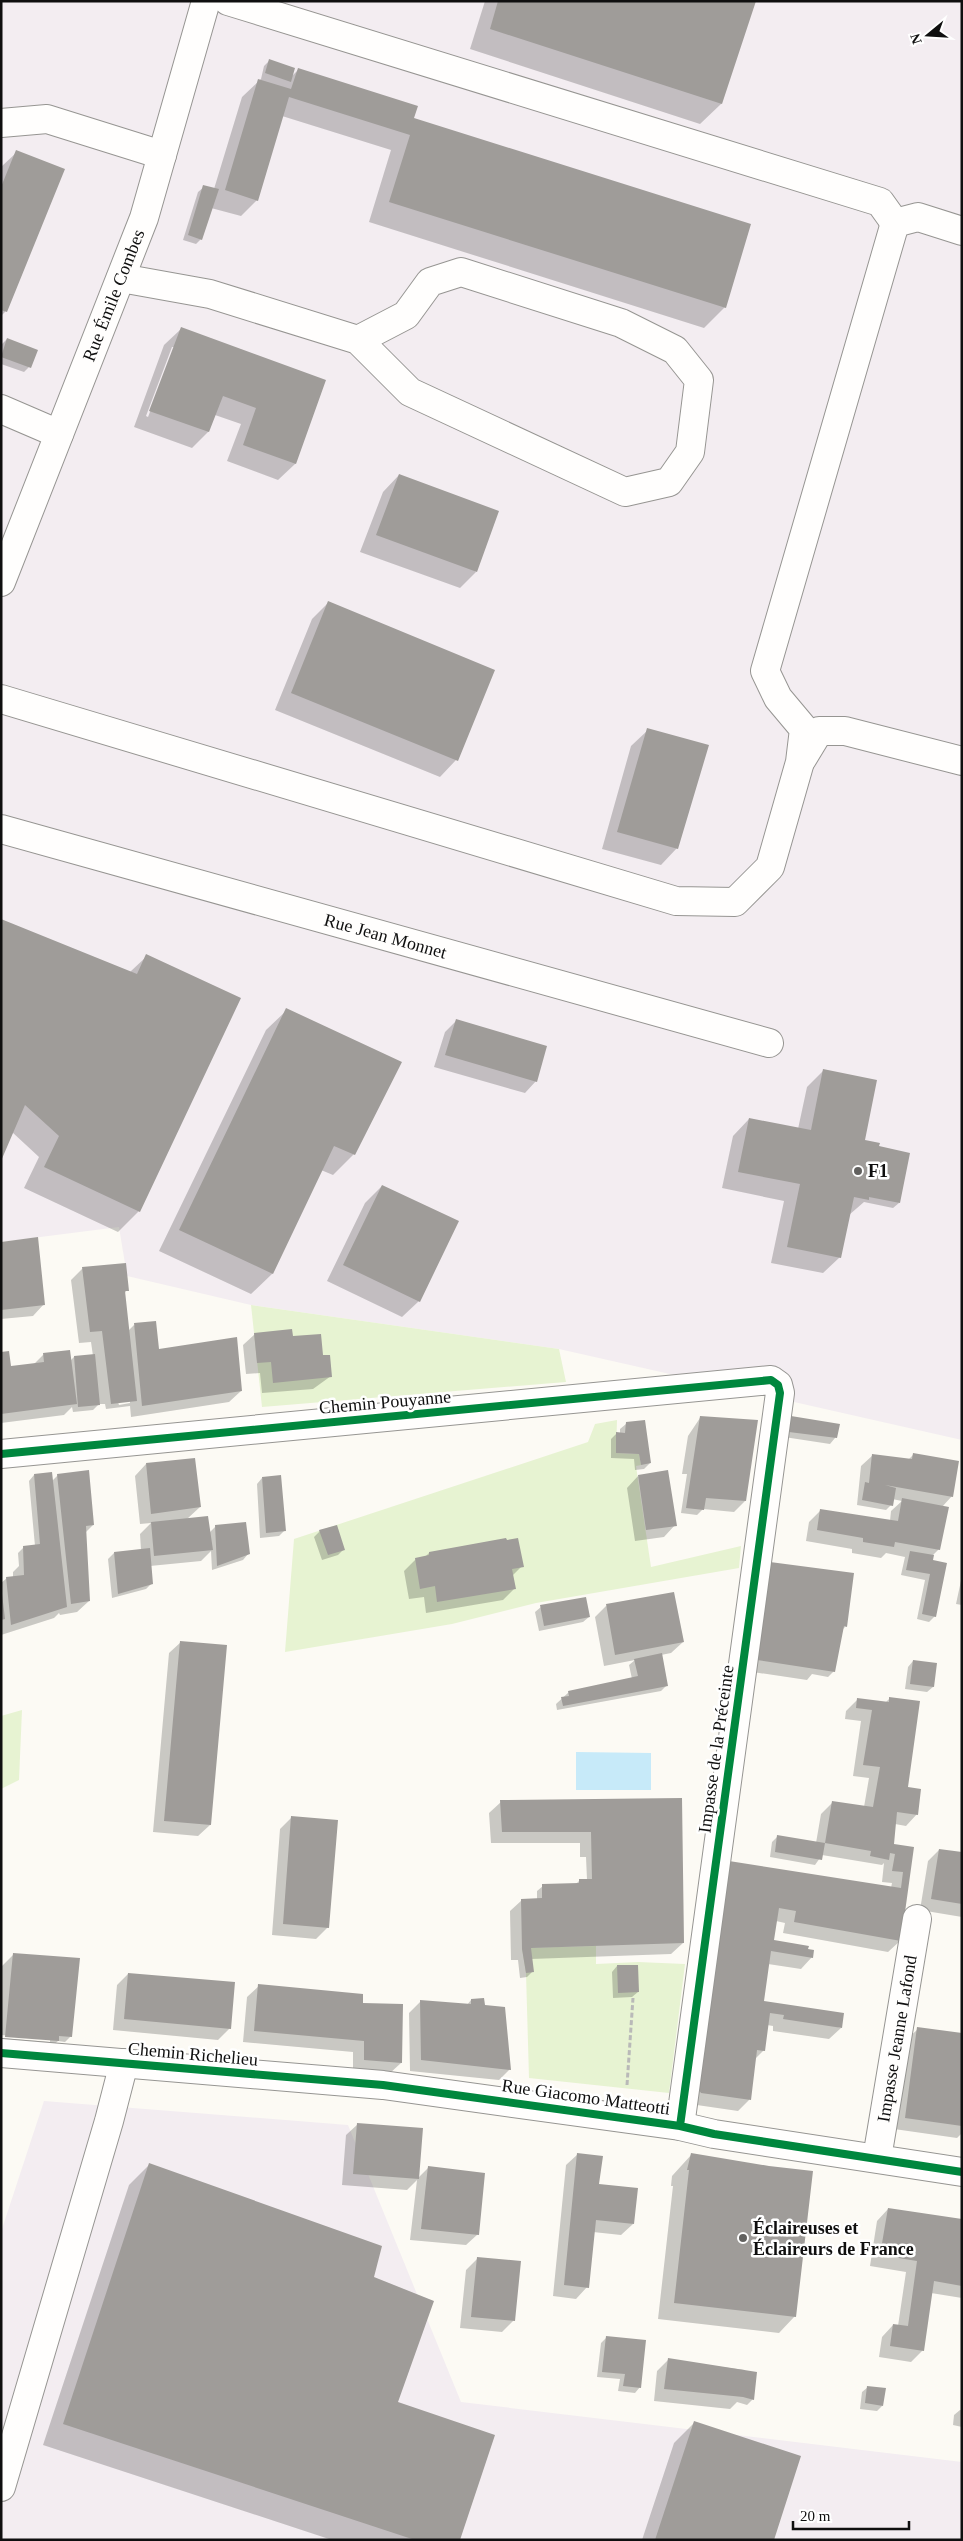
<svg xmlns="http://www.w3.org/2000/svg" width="963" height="2541" viewBox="0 0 963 2541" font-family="'Times New Roman',serif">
	<rect width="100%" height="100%" fill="#fcfaf4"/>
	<!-- industrial -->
	<path fill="#f3edf1" d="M1,1h961v1439l-403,-91 -308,-44 -124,-29 -8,-49 -118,15z
		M44,2101l304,24 113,277 501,60v78h-961v-308z"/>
	<!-- green -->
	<path fill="#e7f3d2" d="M251,1305l308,44 7,33 -304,25z
		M617,1420l-1,33 23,1 2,11 -5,1 15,101 90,-21 -2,22 -203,35 -84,21 -167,28 9,-113 294,-97 7,-18z
		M22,1710l-3,70 -18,9v-73z
		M596,1946v18l42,-2 47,2 -16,129 -140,-15 -3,-105 -4,-25z"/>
	<!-- water -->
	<path fill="#c7eaf9" d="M576,1752l75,1v37h-75z"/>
	<!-- shadow -->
	<path fill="#0003" fill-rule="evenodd" d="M485,1h269l-33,103 -21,20 -230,-75z
		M269,61l23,15 6,-6 114,52 313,185 -21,21 -335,-106 22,-72 -109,-34 -25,84 -16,16 -30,-8 -10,31 -5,5 -13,-4 15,-48 6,-5 10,2 28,-92 19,-18 3,-13z
		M17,152l46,18 -58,142 -4,4v-149z
		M181,329l144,52 -30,83 -17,16 -51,-19 14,-37 -26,-9 -7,17 -16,16 -58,-21 30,-82zM172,347h3l-27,70 -2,-1z
		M7,339l22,28 -5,5 -23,-8v-19z
		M399,475l77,97 -16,16 -100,-36 23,-60z
		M328,603l128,157 -16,17 -165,-67 37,-91z
		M648,730l29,118 -16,17 -59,-16 29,-103z
		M1,920l129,52 17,-16 -8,255 -21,21 -94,-44 15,-31 -27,-25z
		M287,1010l67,144 -21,21 -12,-5 -49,104 -21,20 -92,-43 107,-221z
		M456,1021l80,60 -11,12 -91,-26 11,-35z
		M824,1070l75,133 -6,5 -29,-6 -15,13 -9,42 -17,16 -52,-10 13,-62 -62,-13 11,-52 16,-17 49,10 9,-42z
		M382,1186l37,115 -17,16 -75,-36 38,-78z
		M1,1243l43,61 -11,12 -32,3z
		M125,1264l2,26 -3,4 4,37 6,-6 24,26 83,40 -12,11 -98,15 -1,-11 -24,3 -1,-5h-6l-6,6 -20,2 -1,-5 -8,8 -63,8v-70l9,14 24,-3 9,-9 27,6 4,-4 19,-1 -2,-14 -12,1 -8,-63 11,-11zM130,1401v2l-11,2 -1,-3z
		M255,1334l37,4 30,19 9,19 -18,13 -51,4 -2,-20 -14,1 -3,-29z
		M700,1418l45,83 -11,11 -31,-3 -6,6 -16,-2 6,-39h-5l6,-38z
		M792,1418l46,7 -3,13 -5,6 -46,-7 2,-14z
		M626,1424l24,39 -6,6 -9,1 -1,-11 -23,-1v-19l6,-6h3v-4z
		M873,1455l35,5 5,-5 39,41 -10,11 -3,42 -6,6 -1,6 3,55 -6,6 -12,-3 8,-39 -24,-5 4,-18 -19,-4 -5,5 -29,-5v-4l-46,-8 3,-19 12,-12 69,11 1,-10 11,-10 -10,-2 -1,6 -5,5 -29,-5 4,-39z
		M146,1464l54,43 -13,12 22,14 7,-7 32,28 -5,6 -31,10 -1,-19 -10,10 -51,5 2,17 -6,6 -34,9 -4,-39 6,-6 27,-3 -1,-16 11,-11 -11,1 -5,-48z
		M34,1475l18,6 6,-6 35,50 -8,8 4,68 -12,11 -17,3 -1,-2 -5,5 -53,17v-52l6,-5 6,-1v-5l6,-6 -1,-13 6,-6 11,-1 -6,-65z
		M638,1476l37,49 -11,12 -29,4 -8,-53z
		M262,1478l23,52 -6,6 -19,2 -3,-54z
		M320,1531l23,19 -5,5 -16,5 -8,-23z
		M429,1553l93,13 -10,10 2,13 -11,11 -77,13 -2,-16 -15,2 -5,-28 12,-12 9,-2z
		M759,1575l87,51 -4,4 -8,41 -6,6 -16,-3 -5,6 -61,-9z
		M962,1576v29l-6,-1z
		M606,1606l77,36 -12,11 -10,2 6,30 -6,6 -104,19 -1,-6 13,-12 63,-13 -3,-14 6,-5 -31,6 -9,-49z
		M541,1607l48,10 -6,5 -44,9 -4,-19z
		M181,1642l29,183 -12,11 -45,-4 16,-179z
		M913,1661l23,3 -3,23 -6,5 -22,-3 3,-22z
		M890,1698l17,90 10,26 -11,12 -11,-2 -2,21 20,3 -13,93 -12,11 -105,-19 2,-10 -9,-2 -3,20 34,9 5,7 -11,12 -33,-5 -6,38 79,26 -12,11 -56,-8v-5l-6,-1 -4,26 -8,8 -6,41 -11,11 -48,-7 28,-230 173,14 1,-5 -10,-1 2,-19 -2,2 -60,-10 -7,10 -45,-8 2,-15 6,-6 38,7 5,-29 12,-12 31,5 5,-29 -16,-2 8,-55 -16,-2 1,-8 12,-12 27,4z
		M681,1800l2,143 -12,11 -140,5 1,13 -5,5 -7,1 -2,-18h-7l-1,-49 12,-11 15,-1v-8l6,-5 32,-1 4,-4 8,-1 -1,-23h-6v-14h-89l-2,-30 12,-11z
		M292,1817l36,110 -12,12 -44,-4 8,-106z
		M939,1850l23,3v64l-42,-7 8,-49z
		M14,1954l57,82 -6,6 -7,-1 -12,11 -45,-3v-11l49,4v-3l-49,-4 1,-69z
		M617,1966l21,26 -6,5 -19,1 -1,-26z
		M128,1974l102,54 -12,12 -105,-10 4,-45z
		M259,1986l103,18 39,59 -12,11 -36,-2v-20l-110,-10 4,-45z
		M471,2000l13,6 26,63 -11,11 -89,-9 -1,-58 12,-12 46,4z
		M918,2029l44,6v98l-5,5 -63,-9 12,-89z
		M358,2124l60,54 10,-10 50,66 -12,11 -56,-5 7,-60 -10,10 -65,-5 4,-50z
		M578,2154l20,31 35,39 -12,11 -28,-3 -6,55 -11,12 -23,-3 13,-131z
		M692,2154l103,162 -16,17 -121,-14 15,-133h-2l1,-10z
		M149,2165l224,113 23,125 63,137h-127l-289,-95 86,-260z
		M888,2209l74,11v78l-31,-5 -8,57 -12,12 -32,-5 3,-20 11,-12 5,1 8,-54 -36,-6 7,-45z
		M478,2258l36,62 -12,12 -42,-4 6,-58z
		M607,2337l33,50 -5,6 -17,-2 2,-12 -23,-2 4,-34z
		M668,2360l77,10 8,29 -6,6 -10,-3 -7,7 -76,-8 3,-30z
		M868,2387l14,19 -5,5 -17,-2 2,-17z
		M960,2410h2v17l-9,-2 1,-10z
		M695,2422l78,118h-131l32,-97z"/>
	<!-- building -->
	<path fill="#9f9c99" d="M498,1h258l-34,103 -232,-75z
		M269,59l26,9 -4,14 -26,-9z
		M298,68l120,38 -4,12 337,106 -25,84 -337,-106 21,-67 -121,-38 -31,104 -33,-11 33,-111 33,10z
		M16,150l49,19 -58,143 -6,-2v-123z
		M203,185l16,4 -17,51 -14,-5z
		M181,327l145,53 -30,84 -53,-19 13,-37 -33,-12 -14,36 -60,-21z
		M7,338l31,12 -7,18 -30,-11z
		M399,474l100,37 -22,61 -101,-37z
		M328,601l167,69 -37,91 -167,-68z
		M647,728l62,17 -31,104 -61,-17z
		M1,919l136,55 9,-20 95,44 -101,214 -96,-45 15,-31 -34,-31 -24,56z
		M286,1008l116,54 -47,93 -21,-9 -61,128 -94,-44z
		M456,1019l91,27 -10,36 -92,-27z
		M823,1069l54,11 -12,60 15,3 -1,3 31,7 -10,50 -31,-6v3l-15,-3 -13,61 -54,-11 13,-63 -62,-12 11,-54 62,12z
		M382,1185l77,36 -39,81 -77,-37z
		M38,1237l7,68 -44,5v-68z
		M126,1263l3,28h-4l12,110 -26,3 -9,-73 -12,1 -8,-65z
		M156,1321l3,28 78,-12 5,54 -100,15 -8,-83z
		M292,1329l1,7 28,-2 2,21h7l2,22 -59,6 -2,-21 -14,1 -3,-30z
		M70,1350l7,54 -76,10v-62l8,-1 2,15 33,-4 -1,-9z
		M95,1354l5,51 -22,2 -4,-51z
		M700,1416l58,4 -12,81 -40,-3 -2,12 -18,-2z
		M791,1416l49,8 -3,14 -48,-6z
		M645,1420l6,43 -10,2 -2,-11 -23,-1v-21l9,1 1,-11z
		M913,1453l46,8 -6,36 -68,-12 11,3 -3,18 -31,-6 3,-18 4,1 3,-29 40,5z
		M195,1458l6,49 -50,7 -5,-51z
		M89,1470l5,55 -8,1 4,75 -19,3 -14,-130z
		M668,1470l9,56 -31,4 -8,-55z
		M52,1472l15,135 -56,18 -5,-48 18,-2 -1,-29 17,-2 -6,-70z
		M281,1475l5,56 -20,2 -4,-56z
		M902,1498l47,9 -9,43 -45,-8 -1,5 -31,-5v-4l-46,-8 3,-21 78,12z
		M208,1516l5,34 -59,6 -3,-34z
		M246,1522l4,32 -33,12 -2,-41z
		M337,1525l8,25 -17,5 -9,-25z
		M506,1538l1,2 11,-2 6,29 -12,2 4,20 -79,13 -2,-16 -15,3 -5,-31 14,-3v-3z
		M150,1548l3,36 -35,10 -4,-42z
		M910,1551l24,4 -1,5 14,3 -11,54 -14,-3 8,-40 -24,-4z
		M770,1562l84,11 -7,54 -3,-1 -9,46 -78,-12z
		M1,1585l4,34 -4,1z
		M674,1592l10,50 -69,13 -9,-51z
		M586,1597l4,20 -46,9 -4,-21z
		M180,1641l47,4 -16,180 -47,-4z
		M662,1653l6,33 -105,20 -2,-9 8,-1 -1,-5 70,-15 -4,-17z
		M913,1660l24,3 -3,24 -24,-3z
		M889,1697l31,4 -12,86 13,2 -3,26 -21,-3 -3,32 20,3 -13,94 -107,-19 2,-11 -17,-3 -5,32 35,6 -1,3 6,1 -1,8 -42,-7 -7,50 80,12 -2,15 -59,-9 1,-4 -14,-2 -5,38 -8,-1 -6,50 -50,-7 -2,-3 30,-229 172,27 2,-16 -11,-1 3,-17 -5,-1 -1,7 -19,-4 1,-5 -46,-8 -3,17 -47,-8 2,-17 48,8 7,-42 41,6 7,-40 -17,-2 9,-55 -16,-2 1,-10 32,4z
		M682,1798l2,145 -153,5 3,24 -8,1 -4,-24 -1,-50 21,-1v-14l37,-1v-4h13l-1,-47h-89l-2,-32z
		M291,1816l47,4 -9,108 -46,-4z
		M939,1849l23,3v52l-31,-5z
		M13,1953l67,5 -8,79 -13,-1v5l-54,-4z
		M617,1965h21l1,27 -21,1z
		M128,1973l107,9 -4,47 -107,-10z
		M258,1984l105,10v9l40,1 -1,59 -38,-3v-19l-110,-10z
		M484,1998l1,7 20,2 6,63 -90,-10 -1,-60 51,4v-5z
		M917,2027l45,6v93l-57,-8z
		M357,2123l66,5 -4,51 -66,-5z
		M577,2153l26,3 -4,28 39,4 -4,36 -38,-4 -7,68 -25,-3z
		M691,2153l78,13 44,5 -17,146 -122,-14 15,-133h-2z
		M149,2163l233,83 -8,31 60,24 -36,101 97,33 -35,105h-45l-352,-116z
		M428,2166l57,7 -6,62 -58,-6z
		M888,2208l74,11v67l-28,-5 -10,70 -34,-5 3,-22 15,2 9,-65 -37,-6z
		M477,2257l44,4 -6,60 -44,-4z
		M606,2336l40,4 -5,48 -18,-2 2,-12 -23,-2z
		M668,2358l89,14 -3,28 -11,-3 -79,-8z
		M867,2386l19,2 -3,18 -18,-3z
		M694,2421l107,35 -27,84h-119z"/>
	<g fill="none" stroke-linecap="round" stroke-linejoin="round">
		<defs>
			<g id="minor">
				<path d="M228,1l652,201 15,21"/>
				<path d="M1,123l46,-4 115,36"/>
				<path d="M121,278l89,16 148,46 52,52 215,100 44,-10 21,-30 9,-72 -24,-30 -54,-27 -160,-51 -31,10 -24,33 -48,25"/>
				<path d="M1,409l58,25"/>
				<path id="s1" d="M1,582l143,-364 62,-217"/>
				<path d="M1,699l675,202 59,1 35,-35 30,-105 4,-33 -26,-31 -13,-27 130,-448 23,-6 44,14"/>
				<path d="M802,759l17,-28h26l117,30"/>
				<path id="s2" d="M1,829l768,214"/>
				<path d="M1,1454l770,-74 7,5 2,8 -100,733"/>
				<path d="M1,2053l382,32 297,41 34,8 248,38"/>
				<path id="s3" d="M877,2158l40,-239"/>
				<path d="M1,2487l108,-366 15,-58"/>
			</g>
		</defs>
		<!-- minor casing -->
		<use href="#minor" stroke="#969592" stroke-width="30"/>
		<!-- path -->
		<path stroke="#b9b9b8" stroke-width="3" stroke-dasharray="5 2.5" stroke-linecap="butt" d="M627,2085l6,-87"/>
		<!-- minor -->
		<use href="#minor" stroke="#fffefd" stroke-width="28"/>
		<defs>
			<path id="cycleway" d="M1,1454l770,-74 7,5 2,8 -100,733
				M1,2053l382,32 297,41 34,8 248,38"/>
		</defs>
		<!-- cycleway casing -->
		<use href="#cycleway" stroke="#fff" stroke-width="11"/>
		<!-- cycleway -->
		<use href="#cycleway" stroke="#00873e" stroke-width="8"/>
	</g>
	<!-- markers -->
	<g fill="#62615f" stroke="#fff" stroke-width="2">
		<circle cx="858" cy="1171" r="5"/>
		<circle cx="743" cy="2238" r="5"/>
	</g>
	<g text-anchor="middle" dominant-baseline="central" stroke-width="5" stroke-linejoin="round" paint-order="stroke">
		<!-- street labels -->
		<g font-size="18" fill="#0f0f0f" stroke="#fff">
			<text stroke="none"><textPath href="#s1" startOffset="308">Rue Émile Combes</textPath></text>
			<text stroke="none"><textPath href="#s2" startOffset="399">Rue Jean Monnet</textPath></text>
			<text transform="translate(385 1402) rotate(-5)">Chemin Pouyanne</text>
			<text transform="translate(716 1749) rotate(-82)">Impasse de la Préceinte</text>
			<text stroke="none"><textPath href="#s3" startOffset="121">Impasse Jeanne Lafond</textPath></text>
			<text transform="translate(193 2054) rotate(5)">Chemin Richelieu</text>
			<text transform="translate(586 2097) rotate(8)">Rue Giacomo Matteotti</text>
		</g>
		<!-- poi labels -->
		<g font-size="18" font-weight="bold" fill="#0f0f0f" stroke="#fff" text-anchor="start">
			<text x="868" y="1171">F1</text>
			<text x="753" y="2228">Éclaireuses et<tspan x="753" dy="21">Éclaireurs de France</tspan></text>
		</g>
	</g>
	<!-- border -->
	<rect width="963" height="2541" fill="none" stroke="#0f0f0f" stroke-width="5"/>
	<!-- north arrow -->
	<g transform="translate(928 35) rotate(252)" stroke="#ffffff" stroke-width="4" paint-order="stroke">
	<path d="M0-4L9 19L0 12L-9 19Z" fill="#0f0f0f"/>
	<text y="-8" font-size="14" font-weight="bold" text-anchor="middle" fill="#0f0f0f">N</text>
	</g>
	<!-- scale -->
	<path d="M793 2521v8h116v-8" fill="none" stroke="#0f0f0f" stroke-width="2.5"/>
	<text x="800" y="2521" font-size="15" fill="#0f0f0f" stroke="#ffffff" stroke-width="4" paint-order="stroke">20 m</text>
</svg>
